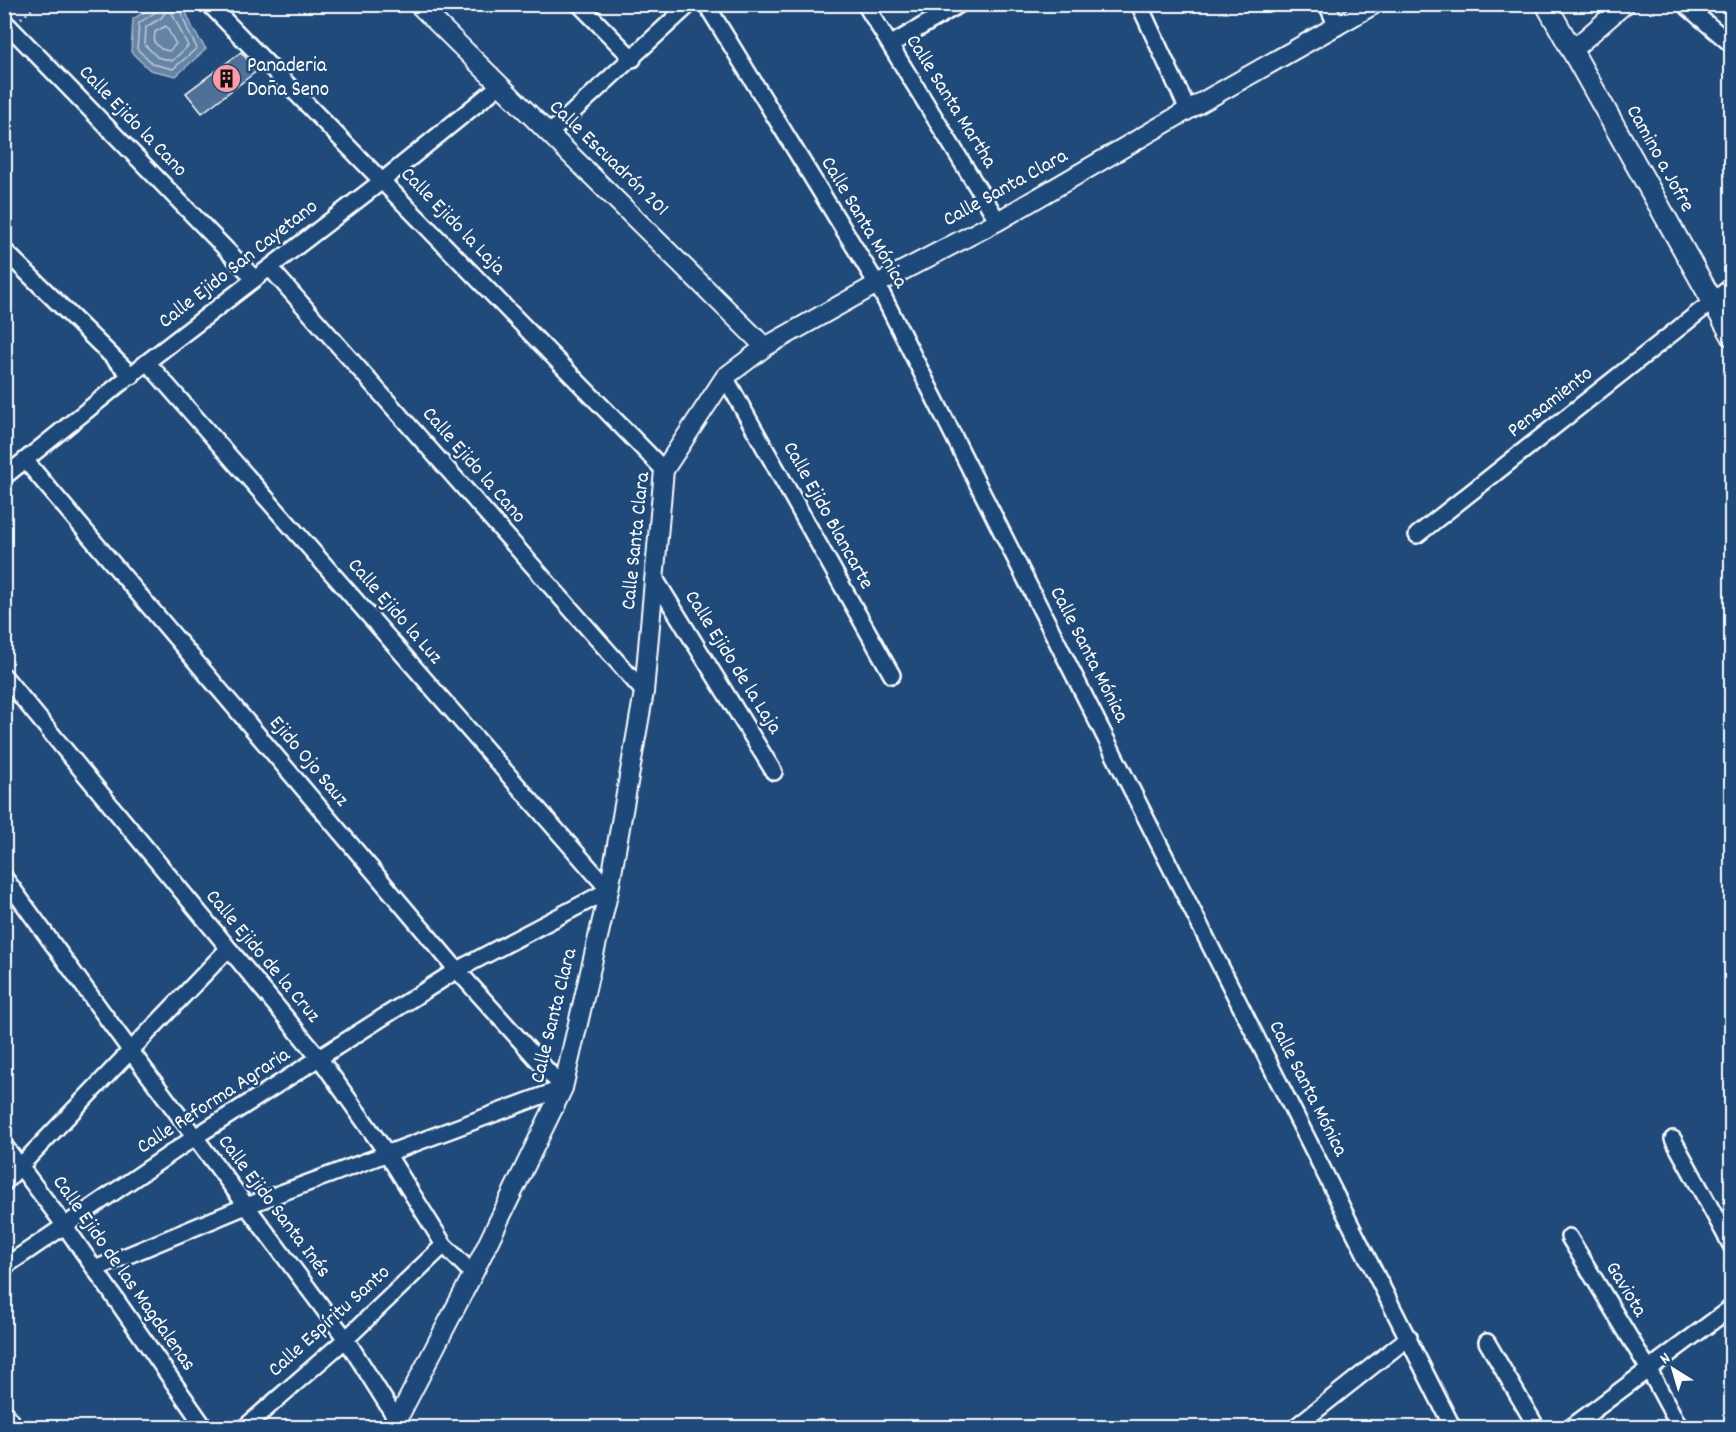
<svg xmlns="http://www.w3.org/2000/svg" width="1736" height="1432" viewBox="0 0 1736 1432" font-family="Dekko,sans-serif">
	<rect width="100%" height="100%" fill="#1f4a7a"/>
	<filter id="ink" filterUnits="userSpaceOnUse"><feTurbulence type="fractalNoise" baseFrequency=".0167" numOctaves="2"/><feDisplacementMap in="SourceGraphic" scale="12" xChannelSelector="R" yChannelSelector="G"/><feConvolveMatrix kernelMatrix="1 2 1 2 8 2 1 2 1" color-interpolation-filters="sRGB"/></filter>
	<g filter="url(#ink)">
		<!-- water -->
		<path fill="#6583a4" stroke="#a3b5c8" stroke-width="1.5" d="M157,4l26,1 11,26 12,18 -30,27 -26,-6 -19,-18 2,-33z"/>
		<g fill="none" stroke-linecap="round" stroke-linejoin="round">
			<!-- shore -->
			<path stroke="#c1cddb" stroke-width="1.5" d="M159,4l-2,7 -18,12 -2,26 16,15 20,5 24,-21 -8,-15 -11,-29
				M167,10l4,1 17,35 -16,15 -15,-4 -12,-12 1,-18 15,-9z
				M166,26l10,18 -7,7 -8,-2 -7,-7 1,-10z"/>
		</g>
		<!-- building -->
		<path fill="#507197" stroke="#fff" stroke-width="1.5" d="M241,52l16,19 -55,42 -16,-20z"/>
		<g fill="none" stroke-linecap="round" stroke-linejoin="round">
			<defs>
				<path id="minor" d="M209,4l455,466
					M579,4l54,55
					M706,4l171,280 576,1144
					M865,4l133,217
					M1139,4l49,106
					M1327,4l10,23
					M1684,4l48,41
					M4,21l251,258
					M890,45l70,-41
					M550,133l140,-129
					M4,250l128,126
					M270,268l374,424
					M725,377l167,298
					M25,460l432,510 106,118 -317,118 -151,63
					M4,477l143,-115 235,-181 117,-95
					M1417,535l315,-249
					M654,577l120,195
					M4,676l316,383 66,93 58,93 29,29
					M4,877l126,173 216,289 51,81
					M1673,1139l59,108
					M4,1145l61,81 140,202
					M4,1183l224,-234
					M1569,1237l79,131 32,60
					M4,1267l191,-130 262,-167 152,-80 -462,-528
					M1487,1342l50,86
					M4,1412l12,16
					M244,1428l102,-89 98,-94
					M1294,1428l115,-91
					M1570,1428l162,-121"/>
				<path id="tertiary" d="M418,4l347,343
					M1571,51l54,-47
					M393,1428l80,-154 90,-186 46,-198 35,-198 20,-222 61,-93 40,-30 112,-63 121,-63 190,-111 187,-106"/>
				<path id="secondary" d="M1546,4l186,332"/>
			</defs>
			<!-- minor casing -->
			<use href="#minor" stroke="#fff" stroke-width="20"/>
			<!-- tertiary casing -->
			<use href="#tertiary" stroke="#fff" stroke-width="22"/>
			<!-- secondary casing -->
			<use href="#secondary" stroke="#fff" stroke-width="24"/>
			<!-- path -->
			<path stroke="#fff" stroke-width="3" stroke-dasharray="1.5 4.5" stroke-linecap="butt" d="M21,18l18,-14"/>
			<!-- minor -->
			<use href="#minor" stroke="#1f4a7a" stroke-width="15"/>
			<!-- tertiary -->
			<use href="#tertiary" stroke="#1f4a7a" stroke-width="18"/>
			<!-- secondary -->
			<use href="#secondary" stroke="#1f4a7a" stroke-width="20"/>
		</g>
	</g>
	<!-- icons -->
	<defs>
		<symbol id="building-disc" viewBox="-11 -11 22 22"><circle r="9.5" fill="#ff9aa2" stroke="#1f4a7a"/><path d="M-4-6H4V6H1V3H-1V6H-4ZM-2.5-4.3h1.7v1.8h-1.7ZM.8-4.3h1.7v1.8H.8ZM-2.5-1h1.7V.8h-1.7ZM.8-1h1.7V.8H.8Z" fill="#111"/></symbol>
	</defs>
	<g fill-rule="evenodd">
		<use href="#building-disc" x="210" y="62" width="33" height="33"/>
	</g>
	<g text-anchor="middle" dominant-baseline="central" stroke-width="5" stroke-linejoin="round" paint-order="stroke">
		<!-- poi labels -->
		<g font-size="21" fill="#fff" stroke="#1f4a7a" text-anchor="start">
			<text x="247" y="67">Panaderia<tspan x="247" dy="24">Doña Seno</tspan></text>
		</g>
		<!-- street labels -->
		<g font-size="21" fill="#fff" stroke="#1f4a7a">
			<text transform="translate(950 102) rotate(58)">Calle Santa Martha</text>
			<text transform="translate(132 122) rotate(46)">Calle Ejido la Cano</text>
			<text transform="translate(608 159) rotate(44)">Calle Escuadrón 201</text>
			<text transform="translate(1659 159) rotate(61)">Camino a Jofre</text>
			<text transform="translate(1006 189) rotate(-29)">Calle Santa Clara</text>
			<text transform="translate(452 222) rotate(46)">Calle Ejido la Laja</text>
			<text transform="translate(863 223) rotate(59)">Calle Santa Mónica</text>
			<text transform="translate(239 265) rotate(-38)">Calle Ejido San Cayetano</text>
			<text transform="translate(1551 403) rotate(-38)">Pensamiento</text>
			<text transform="translate(473 466) rotate(49)">Calle Ejido la Cano</text>
			<text transform="translate(827 516) rotate(61)">Calle Ejido Blancarte</text>
			<text transform="translate(637 541) rotate(-84)">Calle Santa Clara</text>
			<text transform="translate(394 612) rotate(49)">Calle Ejido la Luz</text>
			<text transform="translate(1088 655) rotate(63)">Calle Santa Mónica</text>
			<text transform="translate(732 663) rotate(58)">Calle Ejido de la Laja</text>
			<text transform="translate(308 762) rotate(50)">Ejido Ojo Sauz</text>
			<text transform="translate(262 957) rotate(50)">Calle Ejido de la Cruz</text>
			<text transform="translate(555 1016) rotate(-76)">Calle Santa Clara</text>
			<text transform="translate(1307 1089) rotate(63)">Calle Santa Mónica</text>
			<text transform="translate(214 1102) rotate(-33)">Calle Reforma Agraria</text>
			<text transform="translate(273 1207) rotate(53)">Calle Ejido Santa Inés</text>
			<text transform="translate(123 1274) rotate(55)">Calle Ejido de las Magdalenas</text>
			<text transform="translate(1625 1290) rotate(59)">Gaviota</text>
			<text transform="translate(330 1322) rotate(-42)">Calle Espíritu Santo</text>
		</g>
	</g>
	<!-- margin -->
	<rect width="1736" height="1432" fill="none" stroke="#1f4a7a" stroke-width="24"/>
	<rect x="12" y="12" width="1712" height="1408" fill="none" stroke="#fff" stroke-width="2" filter="url(#ink)"/>
	<!-- north arrow -->
	<g transform="translate(1673 1369) rotate(323)" stroke="#1f4a7a" stroke-width="4.5" paint-order="stroke">
	<path d="M0-4.5L10 22L0 15L-10 22Z" fill="#ffffff"/>
	<text y="-9" font-size="16" font-weight="bold" text-anchor="middle" fill="#ffffff">N</text>
	</g>
</svg>
